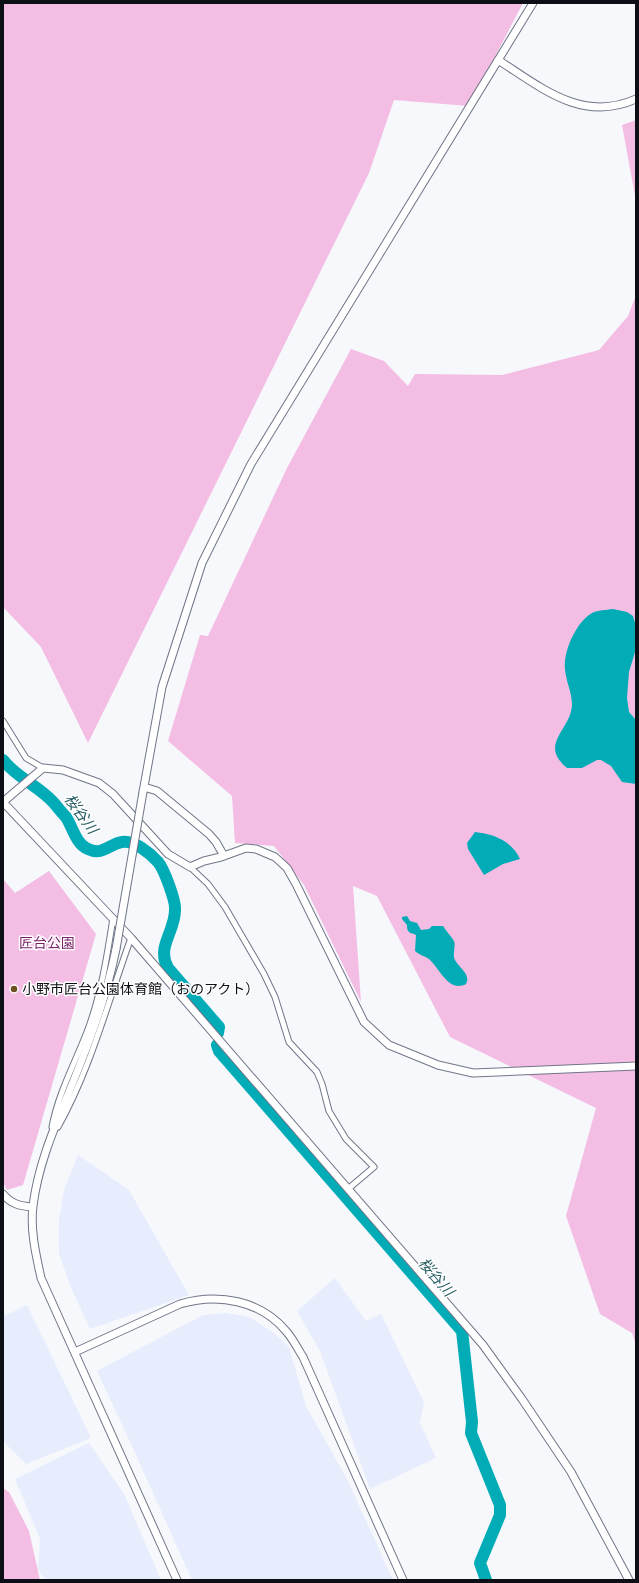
<svg xmlns="http://www.w3.org/2000/svg" width="639" height="1583" viewBox="0 0 639 1583" font-family="'Fira Sans Condensed','Noto Sans JP',sans-serif">
	<rect width="100%" height="100%" fill="#f6f8fc"/>
	<!-- built -->
	<path fill="#e7edfd" d="M78,1155l51,35 60,105 -99,34 -21,-46 -10,-30v-32l5,-31z
		M335,1278l31,43 15,-7 43,88 -4,21 16,35 -66,31 -50,-138 -23,-40z
		M27,1305l64,133 -65,26 -23,-23v-124z
		M226,1313l24,4 25,17 14,13 17,59 42,75 45,99h-201l-61,-136 -34,-73 106,-56z
		M89,1443l35,51 37,86h-116l-7,-11 2,-30 -25,-60z"/>
	<!-- green -->
	<path fill="#f4bde4" d="M3,3h520l-54,103 -75,-6 -25,73 -281,570 -47,-96 -38,-40z
		M636,120v81l-14,-76z
		M636,295v1050l-4,-12 -32,-19 -34,-98 30,-108 -146,-71 -73,-141 -24,-10 8,116 -57,-117 -30,-39 -39,-3 -3,-47 -64,-55 32,-106 8,1 79,-168 64,-119 33,12 24,25 7,-12 87,1 97,-25 29,-34z
		M49,871l47,63 -73,251 -16,5 -4,-8v-303l12,14z
		M3,1488l6,4 20,39 11,49h-37z"/>
	<!-- water -->
	<path fill="#02acb7" d="M613,609l14,3 6,4 3,10v23l-7,23 -2,26 2,14 7,8v64l-14,-2 -11,-16 -10,-6h-4l-15,8h-15c-29,-24 4,-38 5,-63 0,-13 -6,-23 -7,-36 -2,-17 11,-47 27,-56 6,-3 14,-3 21,-4z
		M475,832c19,2 37,9 45,27l-17,5 -19,11 -16,-26 -1,-6z
		M407,916l3,5 7,2 4,7 8,-1 3,-3h11c3,5 8,10 11,15 2,6 -2,13 1,19 5,9 16,14 11,24 -17,9 -26,-15 -37,-25 -4,-3 -10,-4 -14,-8l1,-16c-6,-3 -9,-1 -9,-10l-5,-6v-2z"/>
	<g fill="none" stroke-linecap="round" stroke-linejoin="round">
		<!-- river -->
		<path stroke="#02acb7" stroke-width="12" d="M3,760c14,18 36,26 51,43 4,5 8,10 12,14 7,11 10,27 22,32 15,7 21,-5 34,-7 12,-2 28,11 36,20 6,7 18,39 17,48 0,22 -19,37 -7,58l51,59 -1,6
			M217,1045l2,6 243,280 10,91 -1,11 29,72v10l-20,48 6,17"/>
		<defs>
			<path id="minor" d="M3,721l23,37 17,10
				M190,867l18,17 17,23 39,67 11,23 14,45 28,30 5,12 7,27 17,28 28,28 -26,22
				M52,1127c6,-33 23,-64 35,-95 14,-37 20,-75 26,-114
				M58,1127c33,-59 50,-126 73,-189"/>
			<path id="tertiary" d="M498,60c44,28 84,63 138,39
				M144,787l13,4 52,43 7,8 8,14
				M143,792l19,-105 40,-124 49,-99 282,-461
				M3,802l128,136 352,407 39,54 49,73 58,108
				M3,802l40,-34 20,2 36,13 14,11 55,60 22,13 14,-6 17,-4 25,-9 10,1 19,8 12,11 9,16 68,138 25,23 49,20 35,8 163,-7
				M116,949c-8,39 -20,76 -35,113 -18,47 -42,94 -48,144 -3,24 3,49 8,72l136,302
				M3,1194c8,10 17,12 29,13
				M75,1352l105,-48c38,-11 80,-4 106,27 7,8 12,18 17,26l100,223"/>
		</defs>
		<!-- minor casing -->
		<use href="#minor" stroke="#707687" stroke-width="7"/>
		<!-- tertiary casing -->
		<use href="#tertiary" stroke="#707687" stroke-width="9"/>
		<!-- minor -->
		<use href="#minor" stroke="#fff" stroke-width="5"/>
		<!-- tertiary -->
		<use href="#tertiary" stroke="#fff" stroke-width="7"/>
		<defs>
			<path id="tertiary-bridge" d="M116,949l27,-157"/>
		</defs>
		<!-- tertiary-bridge casing -->
		<use href="#tertiary-bridge" stroke="#707687" stroke-width="9" stroke-linecap="butt"/>
		<!-- tertiary-bridge -->
		<use href="#tertiary-bridge" stroke="#fff" stroke-width="7"/>
	</g>
	<!-- markers -->
	<circle fill="#6c5023" stroke="#fff" stroke-width="1.5" cx="14" cy="989" r="4"/>
	<g text-anchor="middle" dominant-baseline="central" stroke-width="3" stroke-linejoin="round" paint-order="stroke">
		<!-- park labels -->
		<g font-size="14" fill="#782168" stroke="#fff">
			<text x="47" y="943">匠台公園</text>
		</g>
		<!-- poi labels -->
		<g font-size="14" fill="#0d0f16" stroke="#fff" text-anchor="start">
			<text x="22" y="989">小野市匠台公園体育館（おのアクト）</text>
		</g>
		<!-- water labels -->
		<g font-size="15" font-style="italic" fill="#296065" stroke="#fff">
			<text transform="translate(81 814) rotate(54)">桜谷川</text>
			<text transform="translate(436 1277) rotate(49)">桜谷川</text>
		</g>
	</g>
	<!-- border -->
	<rect width="639" height="1583" fill="none" stroke="#0d0f16" stroke-width="8"/>
</svg>
